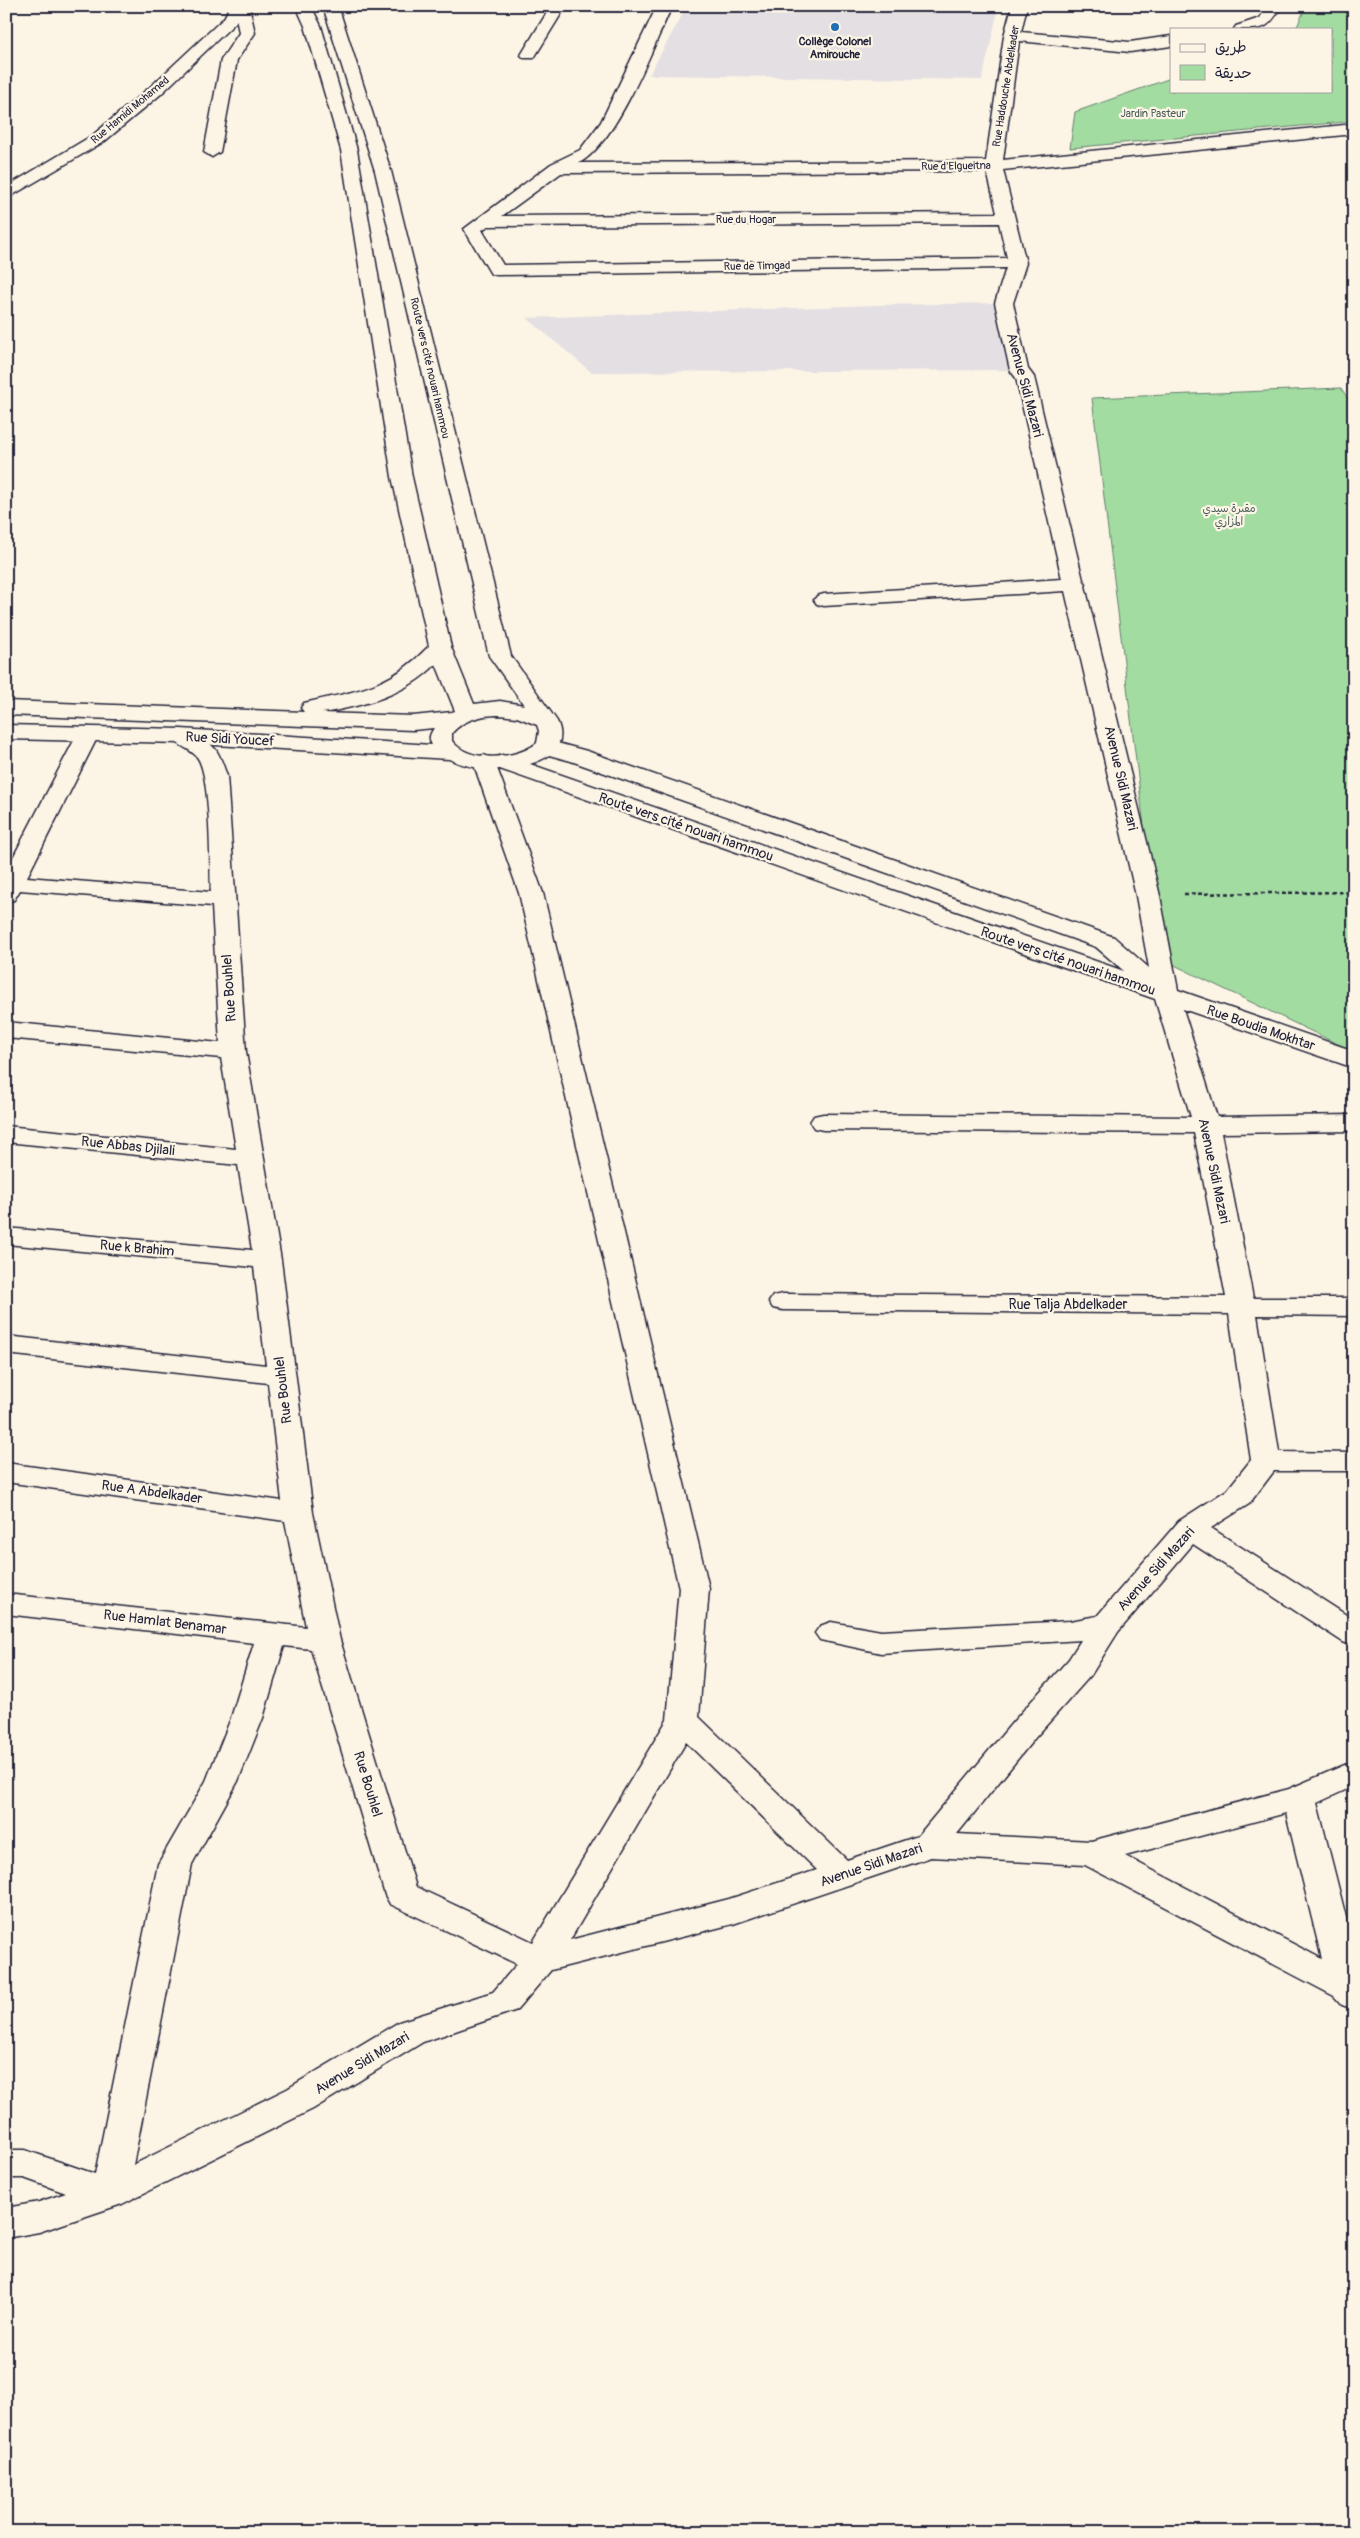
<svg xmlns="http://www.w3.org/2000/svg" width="1360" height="2538" viewBox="0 0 1360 2538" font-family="Pangolin,'Playpen Sans Arabic',sans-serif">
	<rect width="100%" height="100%" fill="#fcf5e5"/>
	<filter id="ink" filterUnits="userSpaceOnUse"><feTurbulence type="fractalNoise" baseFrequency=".02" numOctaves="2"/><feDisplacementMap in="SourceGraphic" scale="10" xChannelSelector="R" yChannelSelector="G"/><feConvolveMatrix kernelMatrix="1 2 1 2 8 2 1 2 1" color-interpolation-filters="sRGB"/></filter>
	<g filter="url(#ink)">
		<!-- built -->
		<path fill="#e3dfe3" d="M687,6h312l-17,74 -333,-5z
			M1004,303l15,67 -428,2 -64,-54 347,-13z"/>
		<!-- green -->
		<path fill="#a3dca1" stroke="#627f6e" d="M1306,6h48v115l-284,27 5,-36 96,-34v13h160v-62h-35z
			M1341,388l13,20v113l-4,10 4,4v517l-194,-94 -68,-560z"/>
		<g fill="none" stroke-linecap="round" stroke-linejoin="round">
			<defs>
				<path id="minor" d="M234,6h15l6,27 -18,27 -17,92 -8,5 -8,-5 17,-92 18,-27z
					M551,6h15l-32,52h-10l-3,-3z
					M657,6h15c-19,41 -55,137 -93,157l407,-2 18,-125 8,-30h15l-6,26 109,10 41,-6v10l-41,6 -111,-11 -16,119 351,-36v10l-351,36 23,93 -13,40 15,66 6,8 49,203 3,4 -1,2 75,310 18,94 176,61v17l-171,-59 34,108 137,-2v16l-133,2 32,165h101v18l-97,-1 22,137 75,1v18h-80l-25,33 -38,24 143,92v26l-11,-4 -150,-98 -75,88 -27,43 -57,64 -77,95 134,7 198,-52 65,-28v25l-37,17 37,146v60l-12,-4 -8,-9 -249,-131 -154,-8 -198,67 -182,46 -34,40 -94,32 -110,67 -191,95 -83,28 -33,6v-30l33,-6 27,-9 -42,-15h-18v-28h19l70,24 63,-310 48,-83 25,-63 23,-75 -248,-29v-20l300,33 -21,-106 -279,-39v-19l276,38 -14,-118 -262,-29v-18l260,29 -12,-98 -248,-23v-16l246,22 -14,-85 -232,-23v-16l230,23 -15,-91 -215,-20v-16l214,21 -8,-137 -192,-16 -6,10 -8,2v-31l74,-142 8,-2 8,2 3,5 -72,143 184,15c-1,-26 0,-118 -14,-135 -7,-9 -20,-11 -27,-21l3,-5c15,-3 33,8 43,19 5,7 8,18 11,26l19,276 35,208 32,253 27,127 76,247 117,55 134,-222 12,-132 -160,-695 -46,-131 3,-5 8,-2 9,4 9,-4 8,2 614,214 -28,-24 -525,-186 -33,-9 -3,-5 3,-5 8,-2 41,11 527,186 35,31 -13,-72 -71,-305 -241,15 -7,-2 -3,-4 3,-4 7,-2 238,-15 -46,-201 -6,-8 -15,-67 11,-35 -509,7 -6,-1 -27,-45 87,-65 29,-14 21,-28zM987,171l10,42 -495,3 59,-43zM999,223l8,35 -504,7 -21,-35 6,-4zM497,768l658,231 36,118 -368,-3 -9,2 -4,6 4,6 9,2 371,3 32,164 -443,-3 -10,2 -4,6 4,6 10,2 446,4 22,146 -24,30 -48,31 -82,95 -27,5 -189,10 -50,-9 -11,4 -5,7 5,7 61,13 200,-13 -12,19 -57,64 -94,113 -71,24 -148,-143 10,-129 -166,-695zM284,1646l27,3 74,246 5,9 127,60 -24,28 -94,30 -112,67 -154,76 59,-301 46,-83 25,-63zM686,1742l131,128 -88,29 -159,41zM1286,1813l36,146 -197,-103z
					M1267,6h15c-16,26 -19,23 -48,23l2,-3 24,-8z"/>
				<path id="tertiary" d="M230,6h15l-10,17 -74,71 -56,47 -99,58v-12l87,-52 56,-47 75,-70z"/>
				<path id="secondary" d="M296,6h15l10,20 36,124 55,327 39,170 23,57 26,-3 24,4 -35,-49 -114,-485 -52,-165h15l53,165 120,485 46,65c18,39 -39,49 -67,48 -14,-1 -29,-4 -41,-10l-268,-16 -175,-4v-14l175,4 251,16c-4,-7 -2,-11 2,-17l-21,2 -407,-15v-14l298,11 -3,-4 3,-5c55,-13 84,-14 125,-57l-37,-169 -51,-327 -36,-124zM436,664l19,47 -3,1 -39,4 -91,-3c41,-7 84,-18 114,-49zM500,715l17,2 20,8 2,6 -2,12c-20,16 -67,21 -85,-2v-8c12,-14 30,-18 48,-18z"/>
			</defs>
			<!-- minor casing -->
			<use href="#minor" stroke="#22223b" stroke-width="3"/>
			<!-- tertiary casing -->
			<use href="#tertiary" stroke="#22223b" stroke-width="3"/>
			<!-- secondary casing -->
			<use href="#secondary" stroke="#22223b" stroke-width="3"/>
			<!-- path -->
			<path stroke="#22223b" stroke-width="2.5" stroke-dasharray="4 3" stroke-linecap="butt" d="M1184,894l170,-2"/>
			<!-- minor -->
			<use href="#minor" fill="#fcf5e5" fill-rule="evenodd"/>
			<!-- tertiary -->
			<use href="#tertiary" fill="#fcf5e5" fill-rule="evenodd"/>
			<!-- secondary -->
			<use href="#secondary" fill="#fcf5e5" fill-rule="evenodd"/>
		</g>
	</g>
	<!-- markers -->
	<circle fill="#1f6fb2" stroke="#fcf5e5" stroke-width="2" cx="835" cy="27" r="5"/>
	<g text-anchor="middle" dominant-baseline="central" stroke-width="4.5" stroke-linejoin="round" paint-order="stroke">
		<!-- far-poi labels -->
		<g font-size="11" font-weight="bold" fill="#22223b" stroke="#fcf5e5">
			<text x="835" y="41">Collège Colonel<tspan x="835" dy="13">Amirouche</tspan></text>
		</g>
		<!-- far-street labels -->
		<g font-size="11" fill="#22223b" stroke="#fcf5e5">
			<text transform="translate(1006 86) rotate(-81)">Rue Haddouche Abdelkader</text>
			<text transform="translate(130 110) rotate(-40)">Rue Hamidi Mohamed</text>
			<text transform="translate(956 166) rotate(-1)">Rue d'Elgueitna</text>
			<text x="746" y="219">Rue du Hogar</text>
			<text transform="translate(757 266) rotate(-1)">Rue de Timgad</text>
			<text transform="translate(430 368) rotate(77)">Route vers cité nouari hammou</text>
		</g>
		<!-- far-park labels -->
		<g font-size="11" fill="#495a5a" stroke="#fcf5e5">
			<text x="1153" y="113">Jardin Pasteur</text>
			<text x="1229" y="508">مقبرة سيدي<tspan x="1229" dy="13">المزاري</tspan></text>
		</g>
		<!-- street labels -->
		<g font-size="14" fill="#22223b" stroke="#fcf5e5">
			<text transform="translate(1025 385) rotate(75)">Avenue Sidi Mazari</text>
			<text transform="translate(230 739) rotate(3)">Rue Sidi Youcef</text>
			<text transform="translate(1121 778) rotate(77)">Avenue Sidi Mazari</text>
			<text transform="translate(686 827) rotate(19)">Route vers cité nouari hammou</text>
			<text transform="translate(1068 961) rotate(19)">Route vers cité nouari hammou</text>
			<text transform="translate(229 988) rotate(-94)">Rue Bouhlel</text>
			<text transform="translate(1261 1028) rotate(19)">Rue Boudia Mokhtar</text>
			<text transform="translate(128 1146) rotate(6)">Rue Abbas Djilali</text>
			<text transform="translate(1214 1171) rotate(78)">Avenue Sidi Mazari</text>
			<text transform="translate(137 1248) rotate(5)">Rue k Brahim</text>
			<text x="1068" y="1304">Rue Talja Abdelkader</text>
			<text transform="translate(283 1390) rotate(-97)">Rue Bouhlel</text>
			<text transform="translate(152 1492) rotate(8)">Rue A Abdelkader</text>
			<text transform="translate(1156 1569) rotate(-48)">Avenue Sidi Mazari</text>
			<text transform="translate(165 1622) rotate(7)">Rue Hamlat Benamar</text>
			<text transform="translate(368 1784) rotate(73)">Rue Bouhlel</text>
			<text transform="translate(871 1865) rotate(-19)">Avenue Sidi Mazari</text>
			<text transform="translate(362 2063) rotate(-31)">Avenue Sidi Mazari</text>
		</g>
	</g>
	<!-- margin -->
	<rect width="1360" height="2538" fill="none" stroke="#fcf5e5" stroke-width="25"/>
	<rect x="12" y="12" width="1335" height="2513" fill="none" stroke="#22223b" stroke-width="2" filter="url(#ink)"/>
	<!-- legend -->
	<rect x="1170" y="28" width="162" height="65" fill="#fcf5e5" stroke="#a5a1a1"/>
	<rect x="1180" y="44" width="25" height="8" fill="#fcf5e5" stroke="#a5a1a1"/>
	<text x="1215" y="52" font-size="15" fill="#22223b">طريق</text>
	<rect x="1180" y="65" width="25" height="15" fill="#a3dca1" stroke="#a5a1a1"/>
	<text x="1215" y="78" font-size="15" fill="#22223b">حديقة</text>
</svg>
